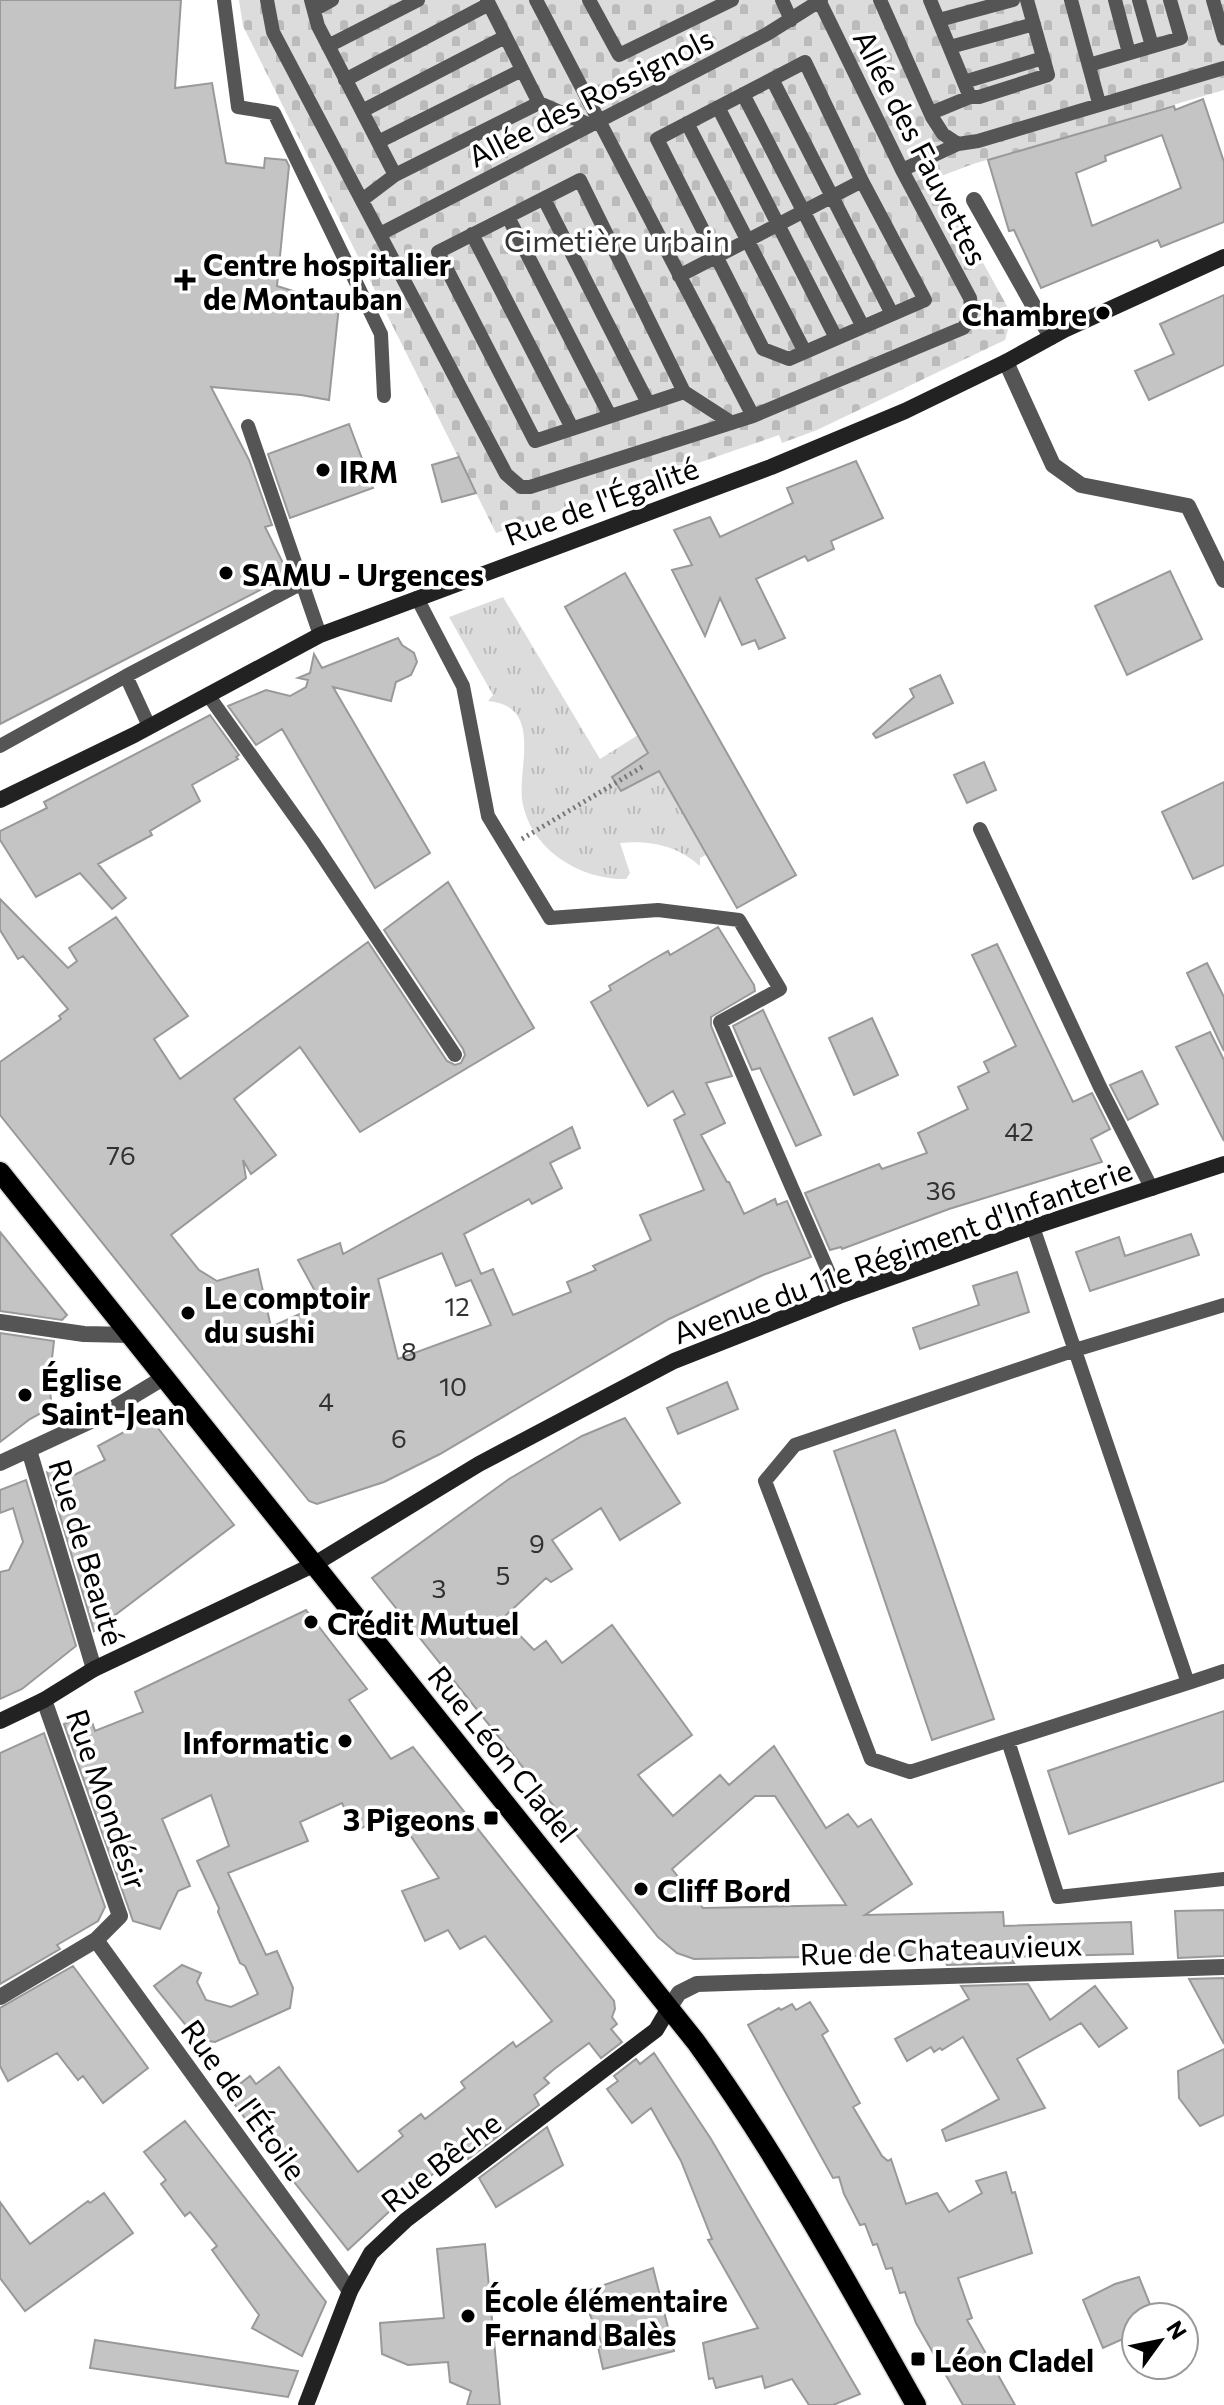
<svg xmlns="http://www.w3.org/2000/svg" width="1224" height="2405" viewBox="0 0 1224 2405" font-family="Commissioner,sans-serif">
	<defs>
		<pattern id="grass-tufts" width="24" height="20" patternUnits="userSpaceOnUse" patternTransform="scale(2)"><rect width="24" height="20" fill="#dcdcdc"/><path d="M3 7l-1-3M5 7V3M7 7l1-3M15 17l-1-3M17 17v-4M19 17l1-3" fill="none" stroke="#bbb"/></pattern>
		<pattern id="cemetery-stones" width="16" height="16" patternUnits="userSpaceOnUse" patternTransform="scale(2)"><rect width="16" height="16" fill="#dcdcdc"/><path d="M2 7V4a2 2 0 0 1 4 0v3zM10 15v-3a2 2 0 0 1 4 0v3z" fill="#bbb"/></pattern>
	</defs>
	<rect width="100%" height="100%" fill="#fff"/>
	<!-- grass -->
	<path fill="url(#grass-tufts)" d="M503,597l97,162 38,-24 68,120 -6,3v8c-22,-20 -50,-26 -80,-23l10,30 -4,6c-46,1 -97,-30 -104,-80 -4,-33 21,-93 -34,-98l5,-6 -44,-78z"/>
	<!-- cemetery -->
	<path fill="url(#cemetery-stones)" d="M239,0h985v90l-251,74 -37,14 76,137 -7,25 -188,90 -35,13 -3,-8 -283,98 -253,-507z"/>
	<!-- building -->
	<path fill="#c4c4c4" stroke="#999" stroke-width="2" fill-rule="evenodd" d="M0,0h181l-6,88 37,-5 14,80 38,5 1,-10 21,2 3,6 -12,120 19,6 39,5v9h4l-10,94 -28,-5 -90,-8 38,73 23,65 -7,2 24,48 -289,149z
		M1203,99l21,63v60l-63,25 -3,-7 -117,48 -27,-58 -5,1 -21,-71 186,-54 1,4zM1162,135l19,53 -89,38 -16,-53 30,-12 -1,-5z
		M1224,295v70l-75,35 -14,-29 39,-17 -14,-30z
		M349,424l24,64 -83,30 -22,-64z
		M459,457l17,36 -34,9 -10,-37z
		M856,461l27,57 -52,23 3,8 -26,12 -3,-5 -49,23 29,59 -26,11 -4,-9 -13,5 -22,-47 -15,38 -33,-66 20,-5 -18,-35 36,-13 10,20 73,-34 -6,-15z
		M1170,571l32,68 -75,36 -32,-69z
		M625,573l171,302 -59,33 -78,-137 -38,20 -9,-14 36,-24 -83,-146z
		M398,638l4,7 12,8 3,9 -6,13 -15,7 -5,19 -58,-14 97,166 -55,35 -93,-159 -26,16 -28,-39 38,-16 24,6 16,-9 2,-7 -10,-2 12,-5 4,-19 8,14z
		M940,675l13,28 -77,35 -3,-4 41,-37 -4,-8z
		M210,715l29,40 -3,2 2,2 -46,26 8,16 -50,30 2,4 -54,29 28,34 -14,11 -32,-36 -44,24 -36,-57v-9l47,-23 -3,-6z
		M984,762l12,28 -29,13 -13,-28z
		M1224,782v83l-31,14 -31,-67z
		M448,882l86,146 -174,104 -60,-85 -66,52 42,56 -25,19 -8,-14 3,18 -75,57 28,35 18,11 41,-12 13,58 51,-23 -24,-44 42,-17 3,11 229,-127 8,21 -30,15 12,25 -30,16 -3,-5 -65,35 17,40 12,-5 20,46 58,-23 -4,-10 29,-12 -3,-4 58,-26 -11,-25 64,-25 -30,-70 11,-6 -12,-23 -25,15 -57,-104 20,-12 -2,-4 43,-26 16,-9 2,4 48,-28 36,58 1,6 -44,26v9l21,50 -26,7 19,40 -24,12 26,47h2l15,32 31,-15 2,6 10,-4 24,56 -48,18 -94,44 -229,135 -56,28 -67,22 -8,-3 -309,-386v-53l61,-43 -2,-3 9,-7 -45,-53 -5,3 -18,-29v-31l68,69 9,-7 -8,-13 47,-31 72,99 -34,23 26,40 188,-137 79,119 8,4 6,-2 4,-8 -2,-6 -79,-119zM442,1253l14,33 15,-6 20,45 -93,34 -20,-80z
		M997,944l76,158 19,-9 18,36 -19,10 11,23 -153,47 -107,40 -1,-2 -11,3 -25,-57 74,-29 3,5 45,-16 -9,-20 50,-24 -10,-22 31,-15 -5,-10 32,-16 -44,-91z
		M1207,963l17,34v54l-37,-78z
		M763,1010l58,125 -25,11 -36,-78 -8,2 -19,-44z
		M872,1018l26,57 -44,20 -25,-57z
		M1210,1032l14,28v81l-48,-94z
		M1142,1071l16,33 -30,16 -18,-35z
		M0,1232l67,83 -5,5 -62,-9z
		M1191,1234l8,21 -109,36 -14,-39 43,-15 6,19z
		M1017,1272l12,40 -109,37 -7,-21 66,-23 -6,-19z
		M0,1333l54,8 -5,43 3,23 -22,12 -30,23z
		M727,1382l11,27 -60,25 -11,-26z
		M150,1418l84,107 -140,106 -47,-159 9,-3 4,13 45,-22 -7,-14z
		M625,1418l55,85 -60,37 -19,-32 -49,32 20,29 -21,13 -5,-4 -43,40 31,32 12,-9 16,22 50,-38 80,110 -54,40 35,41 47,-41 9,10 45,-39 52,82 22,-14 10,13 13,-8 41,65 -47,31 138,-3 1,14 127,-4 2,32 -123,3 4,6 -67,2 -4,-6h-24v-4l-225,4 -17,-6 -19,-16 -286,-359 137,-99 73,-43zM755,1796h20l71,109 -143,3 -31,-39z
		M895,1430l99,289 -62,21 -98,-289z
		M26,1480l50,166 -54,43 -22,10v-127l9,-2 14,-28 -10,-34 -13,5v-23z
		M306,1610l61,79 -18,11 42,59 22,-12 201,254 1,8 -3,8 5,7 -6,5 11,13 -21,16 -12,-15 -36,27 -9,8 5,5 -15,12 5,10 -71,54 -5,-9 -55,44 -60,56 -61,-77 5,-4 -25,-34 -6,5 -34,-46 23,-18 6,8 23,-17 79,105 45,-36 -4,-5 22,-17 4,5 40,-31 -4,-6 52,-40 3,5 36,-26 -67,-85 -25,13 -12,-19 -23,11 -23,-50 37,-13 -31,-46 -8,3 -10,-20 -35,16 -13,-28 -42,19 8,19 -80,32 38,82 11,-4 16,37 -3,20 -75,34 -18,-3 -43,-53 28,-21 19,8 -4,9 9,18 25,7 27,-13 -13,-28 -5,-3 -22,-51 1,-4 -22,-47 32,-15 -18,-51 -49,24 28,67 -12,5 -18,38 -27,-8 -69,-197 25,-11 6,18 48,-19 -8,-20z
		M1224,1711v70l-155,53 -21,-63z
		M44,1733l61,174 -7,14 -41,24 3,4 -60,35v-231z
		M1224,1910v46l-46,2 -3,-47z
		M73,1966l75,102 -45,35 -20,-27 -5,4 -21,-27 -49,28 -8,-15v-58z
		M1224,1978v66l-35,-65z
		M1028,1984l22,36 45,-34 32,42 -28,19 -18,-24 -64,36 28,49 -99,33 -4,-11 57,-31 -36,-62 -21,13 -2,-2 -6,4 -3,-5 -24,14 -12,-22 74,-40 -8,-13z
		M810,2002l18,29 -6,4 38,68 -7,4 29,49 6,5 3,-2 15,45 31,-11 12,19 33,-19 -6,-12 30,-9 6,21 3,-1 17,61 -74,25 14,40 -5,2 48,85h-52l-47,-82 -11,-31 -5,1 -8,-25 -6,1 -9,-25 -4,1 -8,-21 -5,1 -16,-31 -5,-17 -6,1 -85,-153 31,-17 2,2 11,-6 4,6z
		M1224,2049v66l-24,11 -21,-28 -1,-27z
		M654,2053l57,86 149,255 -27,11h-24l-17,-26 -27,9 -3,-12 -46,12 -3,-10 -4,1 -6,-36 55,-15 -50,-88 4,-1 -31,-78 -30,-53 -19,15 -25,-34 11,-8 -4,-5 22,-17 4,5z
		M185,2121l141,181 -24,54 -50,-28 7,-13 -47,-65 5,-4 -27,-34 -5,4 -24,-32 5,-4 -22,-28z
		M547,2127l16,38 -67,42 -17,-29z
		M104,2193l29,40 -108,78 -25,-33v-76l30,42 58,-43 2,2z
		M485,2244l15,161h-33l4,-14 -21,-9 -2,-20 -40,3 -26,-11 -2,-31 64,-5 -7,-69z
		M653,2268l21,83 -71,18 -5,-22 5,-1 -22,-53z
		M1139,2277l16,40h-19v16l-33,15 -20,-48 32,-16z
		M95,2340l203,31 -10,26 -198,-29z"/>
	<g fill="none" stroke-linecap="round" stroke-linejoin="round">
		<defs>
			<path id="primary" d="M0,1172l696,870c83,115 151,240 220,363"/>
		</defs>
		<!-- primary casing -->
		<use href="#primary" stroke="#dbdbdb" stroke-width="23"/>
		<!-- path -->
		<path stroke="#777" stroke-width="5" stroke-dasharray="2 4" stroke-linecap="butt" d="M522,839l120,-72"/>
		<!-- lane -->
		<path stroke="#555" stroke-width="14" d="M224,0l14,107 36,6 107,221 3,62
			M267,0l6,32 233,442 15,13h9l223,-71 210,-88c9,-10 9,-17 7,-30l-68,-128 -83,-170
			M311,0l7,26 77,149 -33,25
			M487,0l52,103
			M536,0l217,416
			M589,0l30,55 113,-55
			M782,0l9,20
			M880,0l52,117 11,17 15,10
			M930,0l40,97 -39,16
			M1071,0l28,103
			M1115,0l14,53
			M1139,0l13,46
			M1213,0l11,38
			M314,10l18,-10
			M939,20l74,-20
			M328,46l90,-46
			M950,47l84,-23
			M805,62l57,119 63,119 -136,59 -26,-10 -106,-210z
			M1089,65l92,-27 -11,-38
			M772,79l120,235
			M345,80l144,-76
			M964,82l79,-24
			M743,94l120,233
			M970,97h9l69,-22 -21,-75
			M718,107l118,231
			M362,111l143,-74
			M687,123l118,229
			M378,142l144,-72
			M902,170l56,-26 20,-3 246,-73
			M395,175l144,-72 51,22
			M544,199l104,204
			M508,217l102,199
			M380,234l387,-200 54,-34
			M472,234l100,194
			M679,276l183,-95
			M684,392l-104,-212 -142,72 97,189 149,-49 48,31
			M248,426l72,209
			M417,598l46,88 25,130 62,102 108,-8 81,10 41,69 -60,33 119,274
			M208,695l105,147 142,213
			M149,726l-23,-50 176,-93
			M0,746l126,-70
			M980,829l120,258 52,102
			M1033,1227l155,456 36,-12
			M1188,1683l-278,89 -39,-13 -106,-278 30,-36 280,-95 149,-45
			M1008,1741l50,156 166,-18"/>
		<!-- street -->
		<path stroke="#555" stroke-width="16" d="M974,200l77,137
			M1006,362l47,103 28,20 107,21 36,74
			M0,1322l84,12 46,1
			M29,1450l65,219
			M0,1463l95,-44 70,-42
			M96,1940l254,351
			M0,1997l96,-57 24,-24 -76,-216
			M669,2008l10,-15 18,-9 527,-17"/>
		<!-- secondary -->
		<path stroke="#222" stroke-width="16" d="M0,800l134,-65 186,-100 451,-168 134,-56 101,-49 58,-32 160,-73
			M0,1721l44,-21 50,-31 219,-104 166,-101 195,-103 165,-65 194,-69 191,-63
			M306,2405l44,-114 21,-38 35,-33 250,-190 13,-22"/>
		<!-- primary -->
		<use href="#primary" stroke="#000" stroke-width="20"/>
	</g>
	<!-- markers -->
	<g fill="#000" stroke="#fff" stroke-width="3">
		<path d="M181 268h8v8h8v8h-8v8h-8v-8h-8v-8h8z"/>
		<circle cx="1103" cy="313" r="8"/>
		<circle cx="323" cy="470" r="8"/>
		<circle cx="226" cy="573" r="8"/>
		<circle cx="188" cy="1313" r="8"/>
		<circle cx="25" cy="1395" r="8"/>
		<circle cx="311" cy="1622" r="8"/>
		<circle cx="345" cy="1741" r="8"/>
		<rect x="483" y="1810" width="16" height="16" rx="4"/>
		<circle cx="641" cy="1889" r="8"/>
		<circle cx="468" cy="2316" r="8"/>
		<rect x="910" y="2351" width="16" height="16" rx="4"/>
	</g>
	<g text-anchor="middle" dominant-baseline="central" stroke-width="7" stroke-linejoin="round" paint-order="stroke">
		<!-- number labels -->
		<g font-size="26" fill="#313131">
			<text x="1019" y="1130">42</text>
			<text x="121" y="1154">76</text>
			<text x="941" y="1189">36</text>
			<text x="457" y="1305">12</text>
			<text x="409" y="1350">8</text>
			<text x="453" y="1385">10</text>
			<text x="326" y="1400">4</text>
			<text x="399" y="1437">6</text>
			<text x="537" y="1542">9</text>
			<text x="503" y="1574">5</text>
			<text x="439" y="1587">3</text>
		</g>
		<!-- street labels -->
		<g font-size="30" fill="#000" stroke="#fff">
			<text transform="translate(590 96) rotate(-27)">Allée des Rossignols</text>
			<text transform="translate(922 147) rotate(63)">Allée des Fauvettes</text>
			<text transform="translate(601 500) rotate(-20)">Rue de l'Égalité</text>
			<text transform="translate(902 1250) rotate(-20)">Avenue du 11e Régiment d'Infanterie</text>
			<text transform="translate(88 1552) rotate(73)">Rue de Beauté</text>
			<text transform="translate(504 1753) rotate(51)">Rue Léon Cladel</text>
			<text transform="translate(108 1799) rotate(71)">Rue Mondésir</text>
			<text transform="translate(941 1948) rotate(-2)">Rue de Chateauvieux</text>
			<text transform="translate(245 2099) rotate(54)">Rue de l'Étoile</text>
			<text transform="translate(440 2161) rotate(-38)">Rue Bêche</text>
		</g>
		<!-- park labels -->
		<g font-size="30" fill="#333" stroke="#fff">
			<text x="617" y="239">Cimetière urbain</text>
		</g>
		<!-- poi labels -->
		<g font-size="30" font-weight="bold" fill="#000" stroke="#fff" text-anchor="start">
			<text x="203" y="263">Centre hospitalier<tspan x="203" dy="34">de Montauban</tspan></text>
			<text x="1087" y="313" text-anchor="end">Chambre</text>
			<text x="339" y="470">IRM</text>
			<text x="242" y="573">SAMU - Urgences</text>
			<text x="204" y="1296">Le comptoir<tspan x="204" dy="34">du sushi</tspan></text>
			<text x="41" y="1378">Église<tspan x="41" dy="34">Saint-Jean</tspan></text>
			<text x="327" y="1622">Crédit Mutuel</text>
			<text x="329" y="1741" text-anchor="end">Informatic</text>
			<text x="475" y="1818" text-anchor="end">3 Pigeons</text>
			<text x="657" y="1889">Cliff Bord</text>
			<text x="484" y="2299">École élémentaire<tspan x="484" dy="34">Fernand Balès</tspan></text>
			<text x="934" y="2359">Léon Cladel</text>
		</g>
	</g>
	<!-- north arrow -->
	<g transform="translate(1160 2341) rotate(57)"><circle r="38" fill="#ffffff" stroke="#999999" stroke-width="2"/>
	<path d="M0-6L14 30L0 20L-14 30Z" fill="#000000"/>
	<text y="-12" font-size="22" font-weight="bold" text-anchor="middle" fill="#000000">N</text>
	</g>
</svg>
